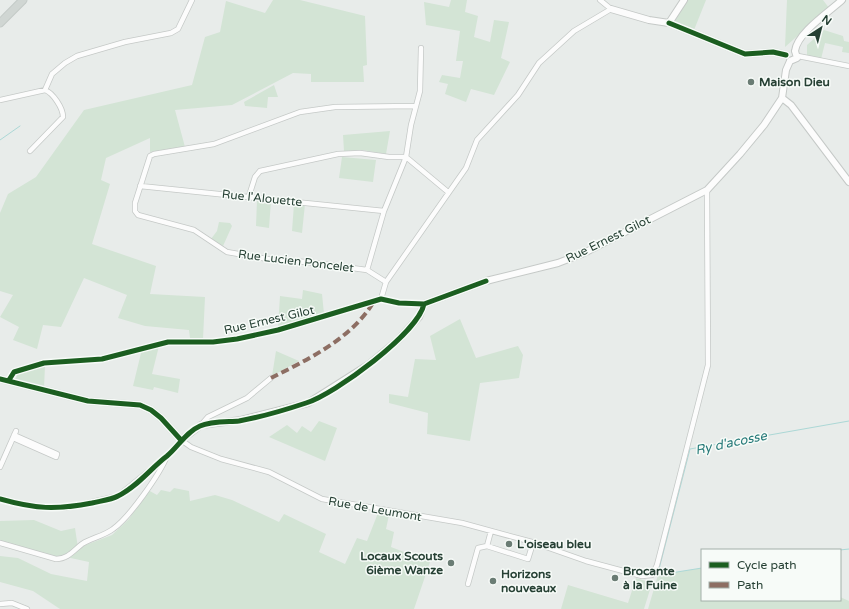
<svg xmlns="http://www.w3.org/2000/svg" width="849" height="609" viewBox="0 0 849 609" font-family="'Varela Round',sans-serif">
	<rect width="100%" height="100%" fill="#e8ecea"/>
	<!-- green -->
	<path fill="#d3e4d5" d="M273,0h27l65,16 2,49 -4,1 1,16h-53v-8l-18,-1 -61,32 -57,5 10,37 -35,5v-14l-44,20 -5,22 9,4 -18,60 64,22 -6,28 55,3 -2,42 -13,-1 -1,-8 -44,-4 -27,-8 9,-23 -43,-17 -23,49 -18,-2 -6,24 -24,-9 6,-13 -19,-10 13,-22 -13,-4v-78l8,-19 28,-17 48,-67 108,-25 13,-48 15,-5 6,-31 39,12z
		M451,0h16l-2,12 13,4 -4,21 16,5 4,-22 15,2 -8,36 9,4 -16,33 -23,-6 -5,13 -21,-8 3,-10 -9,-2 3,-7 18,3 3,-17h-7l4,-30 -34,-6 -2,-23 25,5z
		M687,0h19l-12,30 -20,-9z
		M787,0h36l6,8 -44,39z
		M824,30l19,6 1,5 5,1v11l-7,-1 1,-5 -18,-4 -4,16 -14,-3v-11z
		M274,85l4,12h-10l-1,11 -22,-2 -1,-4z
		M390,131l-4,23 -24,-4 -18,1 -1,-16z
		M342,157l34,3 -3,22 -34,-4z
		M257,200l14,1 -2,27 -13,-2z
		M294,204h11l-3,29 -10,-2z
		M219,222l11,1 2,3 -9,20 -12,-7 6,-8z
		M303,290l19,4 2,20 -46,14 2,-32 22,3z
		M460,319l16,39 42,-12 5,9 -4,23 -39,5 -10,58 -43,-7 1,-21 -39,-10v-9l19,3 7,-38 21,1 -6,-24z
		M159,346l-7,28 28,5 -2,14 -24,-6 -1,3 -20,-4 9,-37z
		M276,351l23,10 -27,15z
		M45,366l-1,22 -28,-9 1,-5 19,-7z
		M319,421l18,7 -12,33 -56,-24 18,-12 10,8 5,-7 9,6z
		M174,488l15,3 1,10 25,-6 17,5 47,22 5,-8 42,20 -7,18 26,12 12,-26 10,3 11,-28 11,2 -3,14 8,3 -3,15 39,15 -16,47h-354l-27,-18 -33,-9v-26l18,2 33,16 36,7 2,-19 -23,-5 -5,2 -61,-16v-22l34,-1 27,11 14,-3 3,20 34,-13 17,-16 19,-29 9,5 4,-5 9,2z
		M702,568v32h138v-3l9,4v8h-201l10,-34z
		M636,578l16,5 -8,26h-83l7,-24 60,18z"/>
	<g fill="none" stroke-linecap="round" stroke-linejoin="round">
		<!-- stream -->
		<path stroke="#acd8d6" stroke-width="1" d="M0,140l20,-14
			M840,550l9,-1
			M702,568l-44,7v-2l32,-124 159,-28"/>
		<defs>
			<path id="minor" d="M798,56l51,10
				M45,90l7,-16 13,-11 12,-7 48,-14 46,-9 7,-4 14,-29
				M0,100l45,-10c8,3 18,18 18,27l-33,34
				M406,157l42,35
				M140,186l244,25
				M249,196l6,-19 5,-6 78,-17 22,-1 29,4h17
				M367,270l17,-59 22,-54 5,-32 9,-34 1,-43
				M386,282l-19,-12 -60,-8 -34,-2 -46,-8 -33,-22 -56,-15 -3,-4v-8l15,-47 4,-2 60,-10 86,-32 35,-5 80,-1
				M381,299l5,-17 80,-114 11,-28 41,-45 21,-32 35,-32 37,-22 -11,-9
				M9,380l5,-8 30,-9 58,-4 66,-17h45l24,-3 41,-9 103,-31 18,4 25,1
				M201,425l7,-8 39,-19 24,-20
				M13,438l43,19 1,-3 -43,-19
				M0,467l16,-36
				M0,499l33,8 32,1 53,-12 49,-40 14,-16 10,7 30,12 48,13 53,27 140,24 70,19 54,19 56,15 10,-1 5,-10 51,-200 -1,-175
				M491,531l-4,15 41,13 5,-16
				M0,543l56,16c12,0 18,-9 26,-15 9,-6 22,-8 31,-15 16,-11 47,-55 54,-73
				M468,584l10,-36 9,-2
				M0,604l12,-1 15,6"/>
			<path id="tertiary" d="M611,9l38,11 20,3 76,31 28,-2 13,3
				M669,23l15,-23
				M795,51c2,-18 34,-39 47,-51
				M790,61l7,-3 -2,-7
				M782,98l9,7 58,77
				M0,379l88,22 52,4 11,5 10,8 20,22 20,-15 40,-5 67,-17 60,-38 30,-25 21,-23 5,-13 62,-23 72,-18 26,-10 123,-63 33,-36 24,-29 18,-27 4,-28 4,-9"/>
			<path id="primary" d="M0,23l23,-23"/>
		</defs>
		<!-- minor casing -->
		<use href="#minor" stroke="#c5c9c7" stroke-width="6"/>
		<!-- tertiary casing -->
		<use href="#tertiary" stroke="#c5c9c7" stroke-width="8"/>
		<!-- primary casing -->
		<use href="#primary" stroke="#c3cac7" stroke-width="9"/>
		<!-- minor -->
		<use href="#minor" stroke="#fcfcfc" stroke-width="4.5"/>
		<!-- tertiary -->
		<use href="#tertiary" stroke="#fcfcfc" stroke-width="6"/>
		<!-- primary -->
		<use href="#primary" stroke="#d0d6d3" stroke-width="7"/>
		<!-- quiet -->
		<path stroke="#8d6e63" stroke-width="4" stroke-dasharray="8 4" stroke-linecap="butt" d="M271,378c36,-18 82,-40 103,-77"/>
		<defs>
			<path id="cycleway" d="M669,23l76,31 28,-2 13,3
				M0,379l88,22 52,4 11,5 10,8 20,22
				M9,380l5,-8 30,-9 58,-4 66,-17h45l24,-3 41,-9 103,-31 18,4 25,1 62,-23
				M0,499c35,10 56,11 92,4 8,-2 19,-3 26,-7 19,-9 33,-28 49,-40 11,-9 19,-24 33,-30 11,-5 28,-4 39,-5 22,-4 46,-11 67,-18 29,-9 112,-70 118,-99"/>
		</defs>
		<!-- cycleway casing -->
		<use href="#cycleway" stroke="#f7fbf8" stroke-width="8"/>
		<!-- cycleway -->
		<use href="#cycleway" stroke="#1b5e20" stroke-width="5"/>
	</g>
	<!-- markers -->
	<g fill="#6a7c74" stroke="#f7fbf8" stroke-width="1.5">
		<circle cx="751" cy="82" r="4"/>
		<circle cx="509" cy="544" r="4"/>
		<circle cx="451" cy="563" r="4"/>
		<circle cx="615" cy="578" r="4"/>
		<circle cx="493" cy="581" r="4"/>
	</g>
	<g text-anchor="middle" dominant-baseline="central" stroke-width="3" stroke-linejoin="round" paint-order="stroke">
		<!-- poi labels -->
		<g font-size="12" font-weight="bold" fill="#264034" stroke="#f7fbf8" text-anchor="start">
			<text x="759" y="82">Maison Dieu</text>
			<text x="517" y="544">L'oiseau bleu</text>
			<text x="443" y="556" text-anchor="end">Locaux Scouts<tspan x="443" dy="14">6ième Wanze</tspan></text>
			<text x="623" y="571">Brocante<tspan x="623" dy="14">à la Fuine</tspan></text>
			<text x="501" y="574">Horizons<tspan x="501" dy="14">nouveaux</tspan></text>
		</g>
		<!-- street labels -->
		<g font-size="12" fill="#264034" stroke="#f7fbf8">
			<text transform="translate(262 198) rotate(6)">Rue l'Alouette</text>
			<text transform="translate(608 239) rotate(-26)">Rue Ernest Gilot</text>
			<text transform="translate(296 261) rotate(7)">Rue Lucien Poncelet</text>
			<text transform="translate(269 320) rotate(-13)">Rue Ernest Gilot</text>
			<text transform="translate(375 509) rotate(10)">Rue de Leumont</text>
		</g>
		<!-- water labels -->
		<g font-size="13" font-style="italic" fill="#237877" stroke="#f7fbf8">
			<text transform="translate(731 443) rotate(-12)">Ry d'acosse</text>
		</g>
	</g>
	<!-- legend -->
	<rect x="701" y="549" width="140" height="52" fill="#f7fbf8" stroke="#a3b0aa"/>
	<rect x="709" y="562" width="20" height="6" fill="#1b5e20" stroke="#a3b0aa"/>
	<text x="737" y="569" font-size="12" fill="#264034">Cycle path</text>
	<rect x="709" y="582" width="20" height="6" fill="#8d6e63" stroke="#a3b0aa"/>
	<text x="737" y="589" font-size="12" fill="#264034">Path</text>
	<!-- north arrow -->
	<g transform="translate(821 28) rotate(36)" stroke="#f7fbf8" stroke-width="3" paint-order="stroke">
	<path d="M0-3L7 15L0 10L-7 15Z" fill="#264034"/>
	<text y="-6" font-size="11" font-weight="bold" text-anchor="middle" fill="#264034">N</text>
	</g>
</svg>
